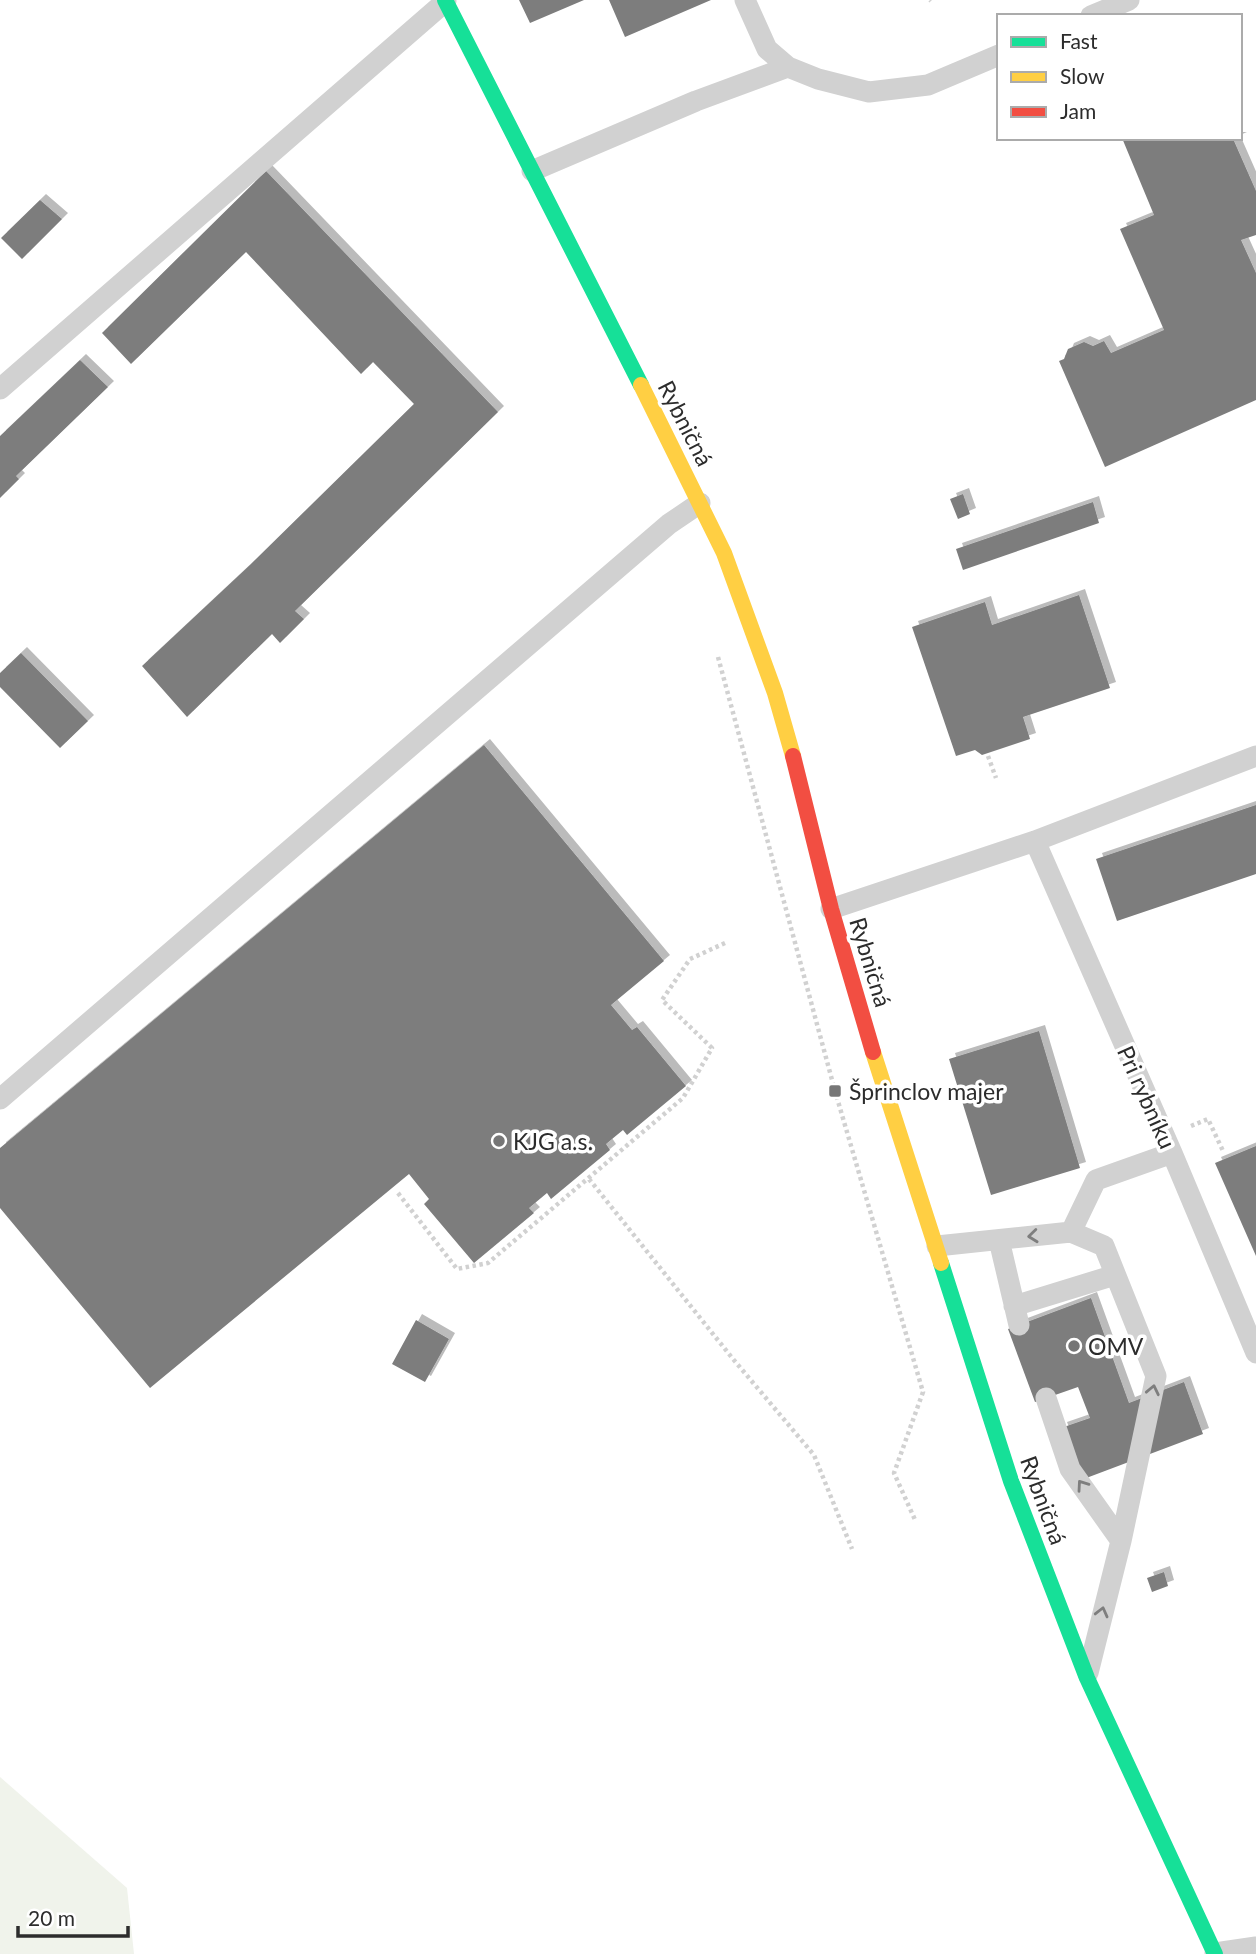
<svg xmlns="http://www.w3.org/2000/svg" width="1256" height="1954" viewBox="0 0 1256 1954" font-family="Lato,sans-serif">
	<defs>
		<filter id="shadow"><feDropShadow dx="6" dy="-6" stdDeviation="0" flood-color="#0004"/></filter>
	</defs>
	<rect width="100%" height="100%" fill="#fff"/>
	<!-- green -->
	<path fill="#f0f3eb" d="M0,1777l127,111 7,66h-134z"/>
	<!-- building -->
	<path fill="#7d7d7d" filter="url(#shadow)" d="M519,0h65l-54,23z
		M609,0h102l-86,37z
		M1122,138h119l-7,3 22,50v44l-15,5 15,33v127l-151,67 -46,-106 5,-2 4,-10 16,-7 9,4 11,-5 7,12 53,-23 -44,-101 34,-14z
		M266,171l232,241 -203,199 9,8 -24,24 -8,-9 -85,83 -45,-51 108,-101 164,-161 -41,-42 -12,12 -115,-122 -115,112 -29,-31z
		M40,200l22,19 -40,40 -21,-21z
		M80,360l28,27 -92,89 3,3 -19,19v-62z
		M963,494l7,20 -12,5 -8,-20z
		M1093,502l6,21 -136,47 -7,-21z
		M1079,595l31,93 -87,29 7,22 -48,16 -7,-5 -19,6 -44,-129 73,-25 7,23z
		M21,653l67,68 -28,27 -60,-61v-14z
		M484,745l180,216 -53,44 21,25 5,-3 49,59 -59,49 -4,-5 -17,14 4,6 -59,49 -4,-6 -18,15 5,5 -60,50 -50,-59 5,-5 -20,-25 -259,214 -150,-180v-60z
		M1256,805v69l-139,47 -21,-62z
		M1039,1031l41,137 -89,27 -42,-136z
		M1256,1146v110l-41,-93z
		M1091,1298l38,105 55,-21 19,52 -122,46 -20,-52 29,-10 -12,-31 -43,15 -27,-73z
		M416,1320l33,19 -24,43 -33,-18z
		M1164,1572l4,14 -16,6 -5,-14z"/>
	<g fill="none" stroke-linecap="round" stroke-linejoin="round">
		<!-- path -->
		<path stroke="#d1d1d1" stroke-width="4.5" stroke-dasharray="3.5 3.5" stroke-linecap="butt" d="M930,0l1,1
			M718,657l117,434 88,301 -29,81 22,49
			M988,756l8,22
			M1191,1126l17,-7 15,32
			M589,1179l144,180 81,96 38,94
			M398,1193l59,76 31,-6 195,-165 29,-50 -50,-48 28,-41 35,-16"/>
		<!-- lane -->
		<path stroke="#d1d1d1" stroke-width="21" d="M745,0l22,49 21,18 30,12 51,13 59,-7 71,-30
			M1091,16l38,-16
			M532,171l164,-70 92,-34
			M0,389l446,-388
			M1035,841l137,312 84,200
			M831,909l204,-68 221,-85
			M0,1099l669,-575 31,-21
			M1071,1232l25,-52 76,-27
			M999,1240l20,85
			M937,1246l134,-14 33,14 52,130 -35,165 -33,132
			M1014,1306l101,-31
			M1046,1398l24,71 51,72
			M1215,1953l41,-6"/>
		<!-- fast -->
		<path stroke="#16e098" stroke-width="16" d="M445,0l196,385
			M941,1263l70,218 76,197 128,276"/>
		<!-- slow -->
		<path stroke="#ffcf43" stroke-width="16" d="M641,385l83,168 51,140 18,63
			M873,1052l68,211"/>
		<!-- jam -->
		<path stroke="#f24e42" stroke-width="16" d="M793,756l38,153 42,143"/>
	</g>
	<!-- one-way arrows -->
	<defs><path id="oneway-chevron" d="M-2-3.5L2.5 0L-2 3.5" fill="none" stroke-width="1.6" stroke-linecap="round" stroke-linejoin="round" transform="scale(1.75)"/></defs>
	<g stroke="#7e7e7e">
		<use href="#oneway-chevron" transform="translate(1033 1236) rotate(174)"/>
		<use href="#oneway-chevron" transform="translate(1153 1390) rotate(-78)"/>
		<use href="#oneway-chevron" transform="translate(1082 1485) rotate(-125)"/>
		<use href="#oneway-chevron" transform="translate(1102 1612) rotate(-76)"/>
	</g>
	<!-- markers -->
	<g fill="#767676" stroke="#fff" stroke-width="2.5">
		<rect x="828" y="1084" width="14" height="14" rx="3.5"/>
		<circle cx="499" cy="1141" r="7"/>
		<circle cx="1074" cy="1346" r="7"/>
	</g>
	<g text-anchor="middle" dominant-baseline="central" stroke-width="7" stroke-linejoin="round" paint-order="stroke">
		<!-- street labels -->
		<g font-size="23" fill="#2c2c2c" stroke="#fff">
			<text transform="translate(686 423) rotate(63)">Rybničná</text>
			<text transform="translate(871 962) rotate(73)">Rybničná</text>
			<text transform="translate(1147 1097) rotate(66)">Pri rybníku</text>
			<text transform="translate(1044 1500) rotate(70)">Rybničná</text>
		</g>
		<!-- poi labels -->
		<g font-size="23" fill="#2c2c2c" stroke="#fff" text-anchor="start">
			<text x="849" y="1091">Šprinclov majer</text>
			<text x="513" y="1141">KJG a.s.</text>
			<text x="1088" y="1346">OMV</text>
		</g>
	</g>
	<!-- legend -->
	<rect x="997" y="14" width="245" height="126" fill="#ffffff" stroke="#ababab" stroke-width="2"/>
	<rect x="1011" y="37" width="35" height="10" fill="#16e098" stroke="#ababab" stroke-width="2"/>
	<text x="1060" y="49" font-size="21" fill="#2c2c2c">Fast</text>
	<rect x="1011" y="72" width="35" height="10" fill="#ffcf43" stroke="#ababab" stroke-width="2"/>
	<text x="1060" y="84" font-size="21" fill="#2c2c2c">Slow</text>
	<rect x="1011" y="107" width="35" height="10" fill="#f24e42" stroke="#ababab" stroke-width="2"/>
	<text x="1060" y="119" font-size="21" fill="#2c2c2c">Jam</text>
	<!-- scale -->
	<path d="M18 1926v10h110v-10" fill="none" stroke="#2c2c2c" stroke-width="3.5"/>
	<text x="28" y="1926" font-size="21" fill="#2c2c2c" stroke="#ffffff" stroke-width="5" paint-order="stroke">20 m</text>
</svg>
